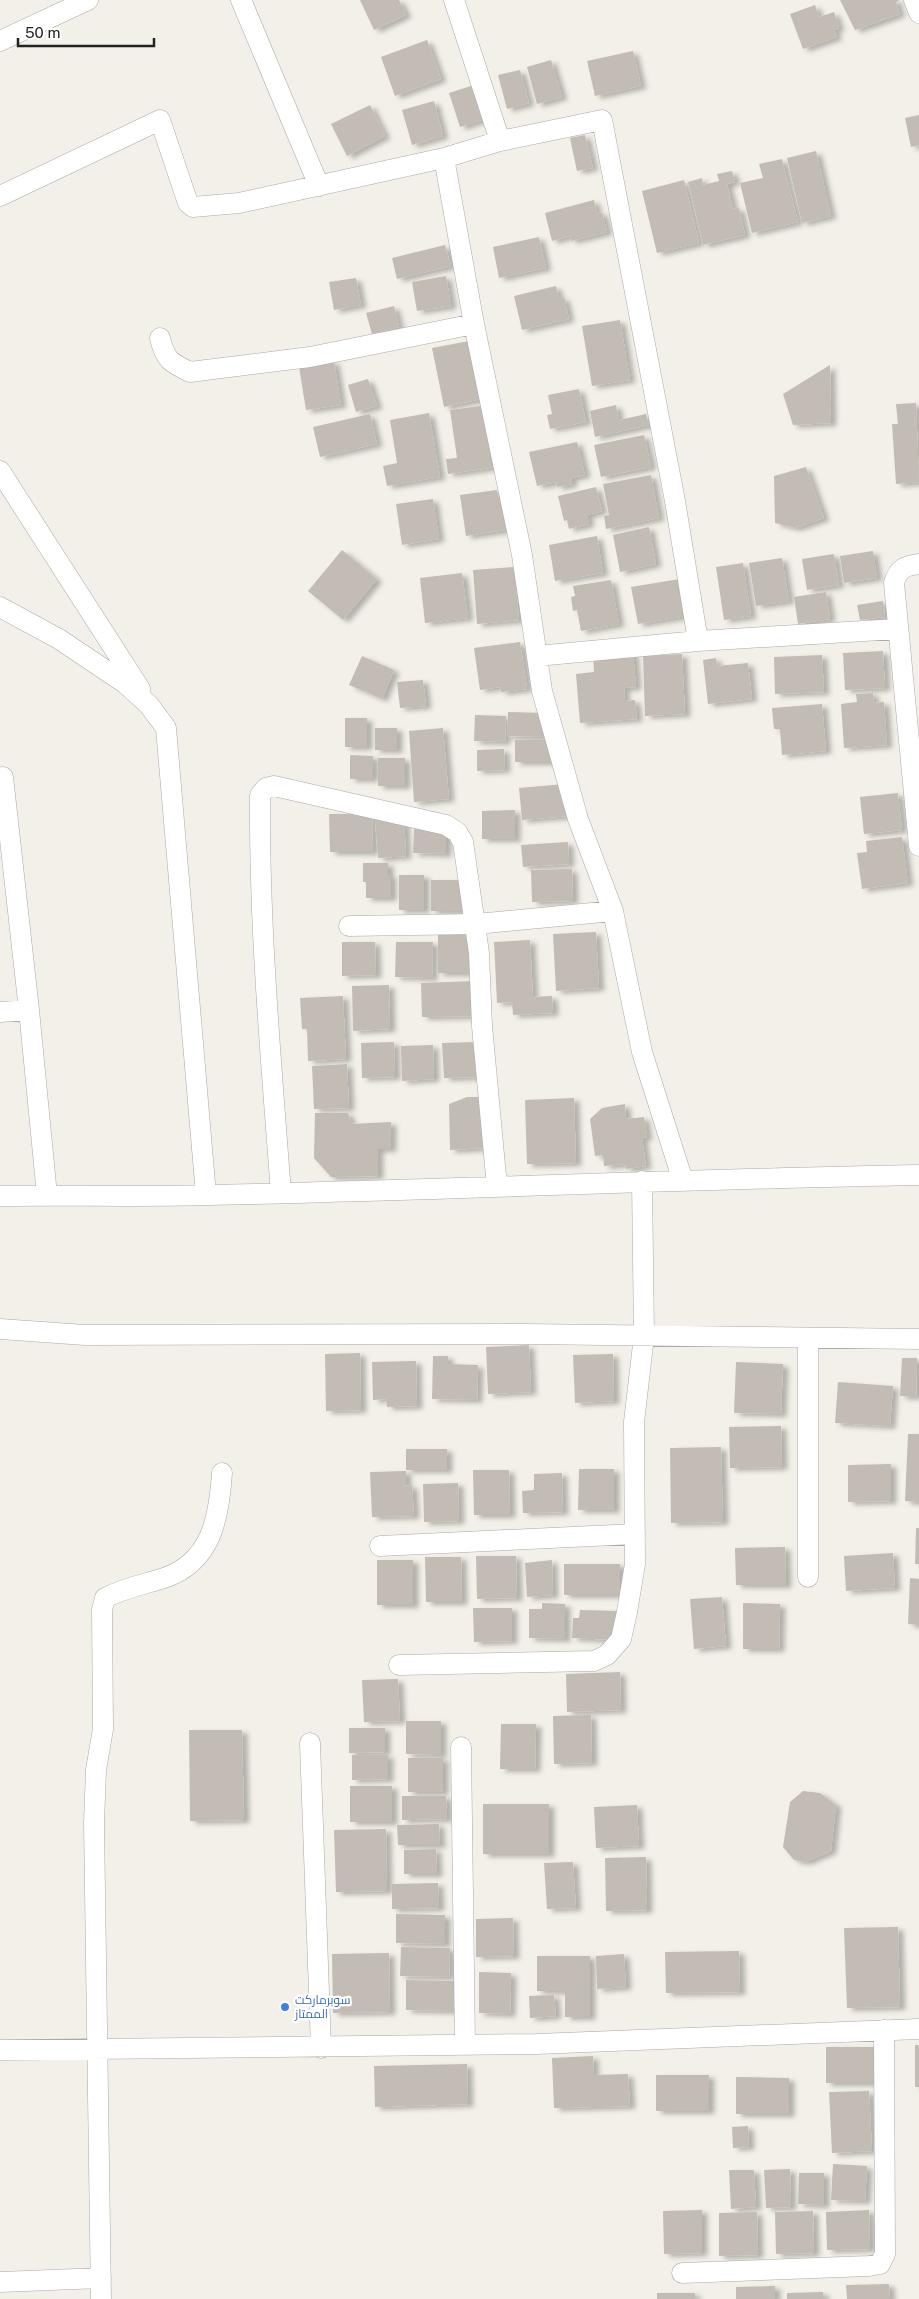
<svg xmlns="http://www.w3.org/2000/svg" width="919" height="2299" viewBox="0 0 919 2299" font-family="'Public Sans',Cairo,sans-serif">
	<defs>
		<filter id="shadow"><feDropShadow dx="5.5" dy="3" stdDeviation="2.5" flood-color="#0004"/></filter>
	</defs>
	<rect width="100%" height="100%" fill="#f2f0e8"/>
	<!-- building -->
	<path fill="#c3bcb4" filter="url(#shadow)" d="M360,0h39l7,15 -32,15z
		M840,0h60l-4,2 4,12 -45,16z
		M815,5l4,12 15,-5 5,16 -5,2 3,7 -34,12 -13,-35z
		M427,40l14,39 -46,17 -14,-39z
		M633,51l8,35 -46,10 -8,-35z
		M551,60l11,37 -25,7 -10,-37z
		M520,70l9,33 -22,6 -9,-34z
		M477,84l11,34 -28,9 -11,-34z
		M434,101l9,35 -31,9 -10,-35z
		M370,105l15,31 -38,20 -16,-32z
		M919,115v30l-8,2 -6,-29z
		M585,135l8,33 -16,3 -7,-33z
		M816,151l15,65 -29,7 -15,-65z
		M782,159l16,63 -46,11 -12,-50 23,-5 -4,-14z
		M732,171l3,11 -8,2 6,25 6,-1 6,27 -42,10 -15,-63 14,-4 1,7 16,-4 -2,-7z
		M684,180l15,63 -42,10 -15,-62z
		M594,200l3,14 5,-2 5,20 -36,9 -1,-5 -18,5 -7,-28z
		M539,237l7,31 -47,10 -6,-31z
		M445,245l6,21 -54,13 -5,-21z
		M446,276l5,30 -34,5 -5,-29z
		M356,278l5,27 -27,5 -5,-28z
		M556,286l3,13 5,-2 5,22 -47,11 -8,-34z
		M394,306l5,21 -27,7 -6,-21z
		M620,320l10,60 -38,6 -10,-60z
		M469,341l12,58 -37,8 -12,-59z
		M334,361l7,44 -35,5 -7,-43z
		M830,365l1,58 -38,2 -10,-31z
		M368,379l9,27 -21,6 -8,-27z
		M579,389l7,33 -36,7 -3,-14 5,-1 -4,-19z
		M916,403l3,79 -23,2 -4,-60h6l-2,-20z
		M487,405l9,62 -48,7 -2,-15 11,-1 -7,-48z
		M616,405l3,15 27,-6 3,11 -54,12 -5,-26z
		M429,413l11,64 -53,9 -4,-20 14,-3 -7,-43z
		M370,414l7,30 -57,13 -7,-30z
		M644,435l7,32 -50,10 -7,-32z
		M577,442l8,33 -14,3 1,6 -15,3 -1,-5 -19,4 -8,-34z
		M806,467l18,51 -29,10 -20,-5 -1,-47z
		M651,475l8,43 -53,11 -2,-13 5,-1 -6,-31z
		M596,487l6,24 -15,4 2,9 -20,5 -2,-9 -3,1 -6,-25z
		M497,490l3,14 7,-1 4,26 -45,7 -6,-41z
		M433,499l6,40 -37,6 -6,-41z
		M649,527l7,37 -36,8 -7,-37z
		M597,536l6,37 -48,8 -6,-36z
		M342,550l35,29 -34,41 -35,-29z
		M873,551l4,27 -33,5 -4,-27z
		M834,554l5,31 -32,5 -5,-31z
		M782,558l7,43 -33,5 -7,-43z
		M743,563l8,53 -27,4 -8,-53z
		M514,567l5,53 -42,4 -4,-54z
		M462,573l6,45 -43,5 -5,-45z
		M680,579l6,37 -48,8 -7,-37z
		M611,580l8,44 -38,7 -4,-21 -4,1 -2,-14 4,-1 -2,-10z
		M826,592l4,27 -32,5 -4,-27z
		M883,601l2,16 -25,3 -3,-15z
		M520,642l7,47 -26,3 -1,-5 -20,3 -6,-42z
		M883,651l2,37 -40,2 -2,-37z
		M633,652l3,35 -12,1 1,13 10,-1 2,19 -57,4 -4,-49 18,-2 -1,-17z
		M682,654l3,60 -40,2 -2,-60z
		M822,655l2,37 -49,2 -1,-37z
		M362,656l32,14 -12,29 -33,-14z
		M716,658l1,8 31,-3 4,36 -44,5 -5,-44z
		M423,680l3,26 -26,2 -3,-26z
		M873,693l1,10 10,-1 3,43 -43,3 -3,-44 16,-2 -1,-8z
		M822,704l4,47 -44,4 -2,-26h-6l-2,-21z
		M508,712l37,1 -1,24 -37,-1z
		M475,715l31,1 -1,26 -31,-1z
		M345,718h22v29h-22z
		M375,728h22v22h-22z
		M443,728l6,71 -35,3 -5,-71z
		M515,740h37v22h-37z
		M504,749l1,21 -28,1v-21z
		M350,755l23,1v23h-23z
		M378,758h27v28h-27z
		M565,784l3,32 -46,4 -3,-32z
		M898,793l4,37 -38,4 -4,-37z
		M515,810v29h-33v-28z
		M329,814h43l1,38h-43z
		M404,818l2,38 -28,2 -3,-38z
		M414,829l32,1v24l-33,-1z
		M902,837l6,46 -46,6 -5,-36 10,-1 -1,-11z
		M568,842l1,22 -46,3 -2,-22z
		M363,863h25v12h3v23h-25v-16h-3z
		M572,869l1,32 -41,1 -1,-32z
		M399,875h25v35h-25z
		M431,880h36v31h-36z
		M596,932l3,56 -43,3 -3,-57z
		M438,933h33v40h-33z
		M530,940l3,57 19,-1 1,17 -40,2 -1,-13 -15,1 -3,-61z
		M342,942h33l1,33 -34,1z
		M396,942h37l-1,36 -37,-1z
		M474,981l2,35 -54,1 -1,-34z
		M389,985l1,44 -37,2 -1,-45z
		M343,996l3,63 -38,2 -1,-32h-5l-2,-31z
		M394,1042l1,35 -33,1 -1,-35z
		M475,1042l1,35 -32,1 -2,-35z
		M433,1045l1,34 -32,2 -1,-35z
		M347,1064l2,44 -35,1 -2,-43z
		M467,1097h14l3,51 -34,2 -1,-46z
		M574,1098l2,65 -49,1 -2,-64z
		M625,1104l1,15 18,-2 3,20 -5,1 4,28 -20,3 -1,-5 -21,2 -1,-11 -8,1 -5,-37 12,-11z
		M315,1113h33l3,11 40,-2v27h-13v27l-47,1 -17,-19z
		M529,1345l2,47 -43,2 -2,-47z
		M360,1353l1,57 -35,1 -1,-57z
		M613,1354l1,47 -39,2 -2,-48z
		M433,1356h15v8l30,1 -1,35 -45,-1z
		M902,1358h15l-1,39 -16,-1z
		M416,1361l1,45 -30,1 -1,-8 -13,1 -1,-38z
		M736,1362l47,2 -2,50 -47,-1z
		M838,1382l55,4 -3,40 -55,-3z
		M781,1426l1,41 -52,1 -1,-41z
		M908,1434h11v68l-14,-1z
		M721,1447l2,75 -52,1 -1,-75z
		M406,1449h41v21h-41z
		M891,1464v37l-43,1v-37z
		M579,1469h35v41h-36z
		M473,1470h36l1,45h-36z
		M406,1471v15l6,-1 2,31 -42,1 -2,-45z
		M562,1473l1,39 -40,1 -1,-22 12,-1v-16z
		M458,1483l1,38 -35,1 -1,-38z
		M916,1528h3v36h-4z
		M785,1547l1,38h-50l-1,-37z
		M893,1553l2,35 -49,3 -2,-35z
		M476,1556h40l1,42 -40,1z
		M425,1557h36l1,45h-36z
		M377,1560h36v45h-36z
		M552,1560l1,35 -26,2 -2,-34z
		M564,1564h56v31h-56z
		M910,1578l9,1v46l-11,-1z
		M722,1597l4,49 -32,3 -4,-50z
		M542,1603l23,1v35l-36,-1v-29h13z
		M743,1603l37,1 -1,45h-36z
		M473,1608h39v33l-38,1z
		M580,1610l37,1 -1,29 -44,-2 1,-20h6z
		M620,1672l1,38 -54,2 -1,-38z
		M398,1679l2,42 -36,1 -2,-42z
		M591,1715l1,48 -38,1 -1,-48z
		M406,1721h35v34l-35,-1z
		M501,1724h35l-1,45h-35z
		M349,1728h36v24l-36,1z
		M189,1730h53l2,90 -54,1z
		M352,1755h36v24l-36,1z
		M408,1758h35v34h-35z
		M350,1786h42v36h-42z
		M803,1791l17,2 16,12 -5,46 -26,11 -11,-2 -11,-13 7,-45z
		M402,1796h44l1,23 -45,1z
		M483,1804h66v50h-66z
		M637,1805l2,41 -43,2 -2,-41z
		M439,1824l1,21h-42l-1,-20z
		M386,1829l1,62 -51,1 -2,-62z
		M436,1849l1,25h-33v-24z
		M646,1857l1,53 -41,1 -1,-53z
		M573,1862l3,46 -29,1 -3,-46z
		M438,1883l1,25 -47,1v-25z
		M396,1914l49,1v29l-49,-1z
		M513,1918l1,38 -38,1v-38z
		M898,1927l2,80 -53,1 -3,-80z
		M401,1947l49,1 -1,29 -49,-1z
		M739,1951l1,41 -74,1 -1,-41z
		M389,1953l1,59 -57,1 -1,-59z
		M624,1954l2,33 -29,2 -1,-33z
		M537,1956h53v61h-25v-26h-28z
		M479,1972l32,1 -1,41 -31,-1z
		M406,1980l53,1 -1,30 -52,-1z
		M554,1995l2,21 -26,2 -1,-22z
		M915,2045h4v42h-4z
		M826,2047h52v36h-52z
		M593,2056l1,19 34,-1 2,32 -76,2 -2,-50z
		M467,2064l1,40 -93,3 -1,-41z
		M656,2075h53v36h-53z
		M736,2077l53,1v36h-53z
		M869,2091l3,60 -40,2 -3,-61z
		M748,2126l1,21 -16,1 -1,-21z
		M833,2164l34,2 -2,35 -34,-1z
		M790,2169l1,38 -25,1 -2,-38z
		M729,2170h25l2,37 -25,2z
		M799,2173h25v32l-26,-1z
		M702,2210v43l-38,1 -1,-43z
		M869,2210l1,39 -43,1 -1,-38z
		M813,2211l1,42 -38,1 -1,-42z
		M757,2212l1,43 -39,1v-43z
		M889,2284l1,15h-43l-1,-14z
		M775,2286v13h-39v-12z
		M823,2292l1,7h-37v-6z
		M657,2293h38v6h-38z"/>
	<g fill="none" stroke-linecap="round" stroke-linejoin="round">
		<defs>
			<path id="minor" d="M241,0l78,186
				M914,0l5,13
				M0,41l88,-41
				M500,141l102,-21 73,381 23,140
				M444,158l56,-17 -46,-141
				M0,196l160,-76 28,83 5,4 46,-4 205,-45 30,166 48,231 20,136 36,128 35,92 29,141 41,129
				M160,338c5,22 11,25 30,34l120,-15 164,-33
				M0,471l140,218
				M919,564c-15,2 -21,5 -25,19l25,263
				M0,607l59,32 67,45 23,21 17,23 40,467
				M537,656l161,-15 199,-12
				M3,777l26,233
				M349,926l127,-2 137,-13
				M0,1012l29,-2 18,185
				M281,1193c-10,-133 -22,-265 -21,-398l6,-7 8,-2 172,39 11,7 6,10 16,111 3,73 15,161
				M0,1196c69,-1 139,1 208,-1 237,-5 474,-16 711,-20
				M0,1329l85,6 440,-1 394,5
				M380,1546l255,-12
				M808,1577v-238
				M399,1665l195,-4 13,-6 14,-16 6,-27 8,-48 -1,-142 10,-86 -2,-155
				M310,1743l11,305
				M461,1747l4,298
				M0,2050l537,-6 382,-15
				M682,2273l187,-7 11,-2 5,-10 -1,-224
				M0,2282l101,-4
				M101,2299l-7,-476 2,-53 7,-41 -1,-119 3,-12c19,-10 40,-14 59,-20 48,-16 55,-61 58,-105"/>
		</defs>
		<!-- minor casing -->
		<use href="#minor" stroke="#a9a9a9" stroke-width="21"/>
		<!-- minor -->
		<use href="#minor" stroke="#fff" stroke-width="20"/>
	</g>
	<!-- markers -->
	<circle fill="#3f7fe0" stroke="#fff" stroke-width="2" cx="285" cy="2007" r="5"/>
	<g text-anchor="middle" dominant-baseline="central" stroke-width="4.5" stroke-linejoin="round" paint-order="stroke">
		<!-- shop labels -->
		<g font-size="12" fill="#366cbe" stroke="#fff" text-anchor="start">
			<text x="295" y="2000">سوبرماركت<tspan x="295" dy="14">الممتاز</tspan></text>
		</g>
	</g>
	<!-- scale -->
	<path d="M18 38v8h136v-8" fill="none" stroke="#222222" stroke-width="2.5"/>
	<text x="25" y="38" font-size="15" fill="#222222" stroke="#ffffff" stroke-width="4" paint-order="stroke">50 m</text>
</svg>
